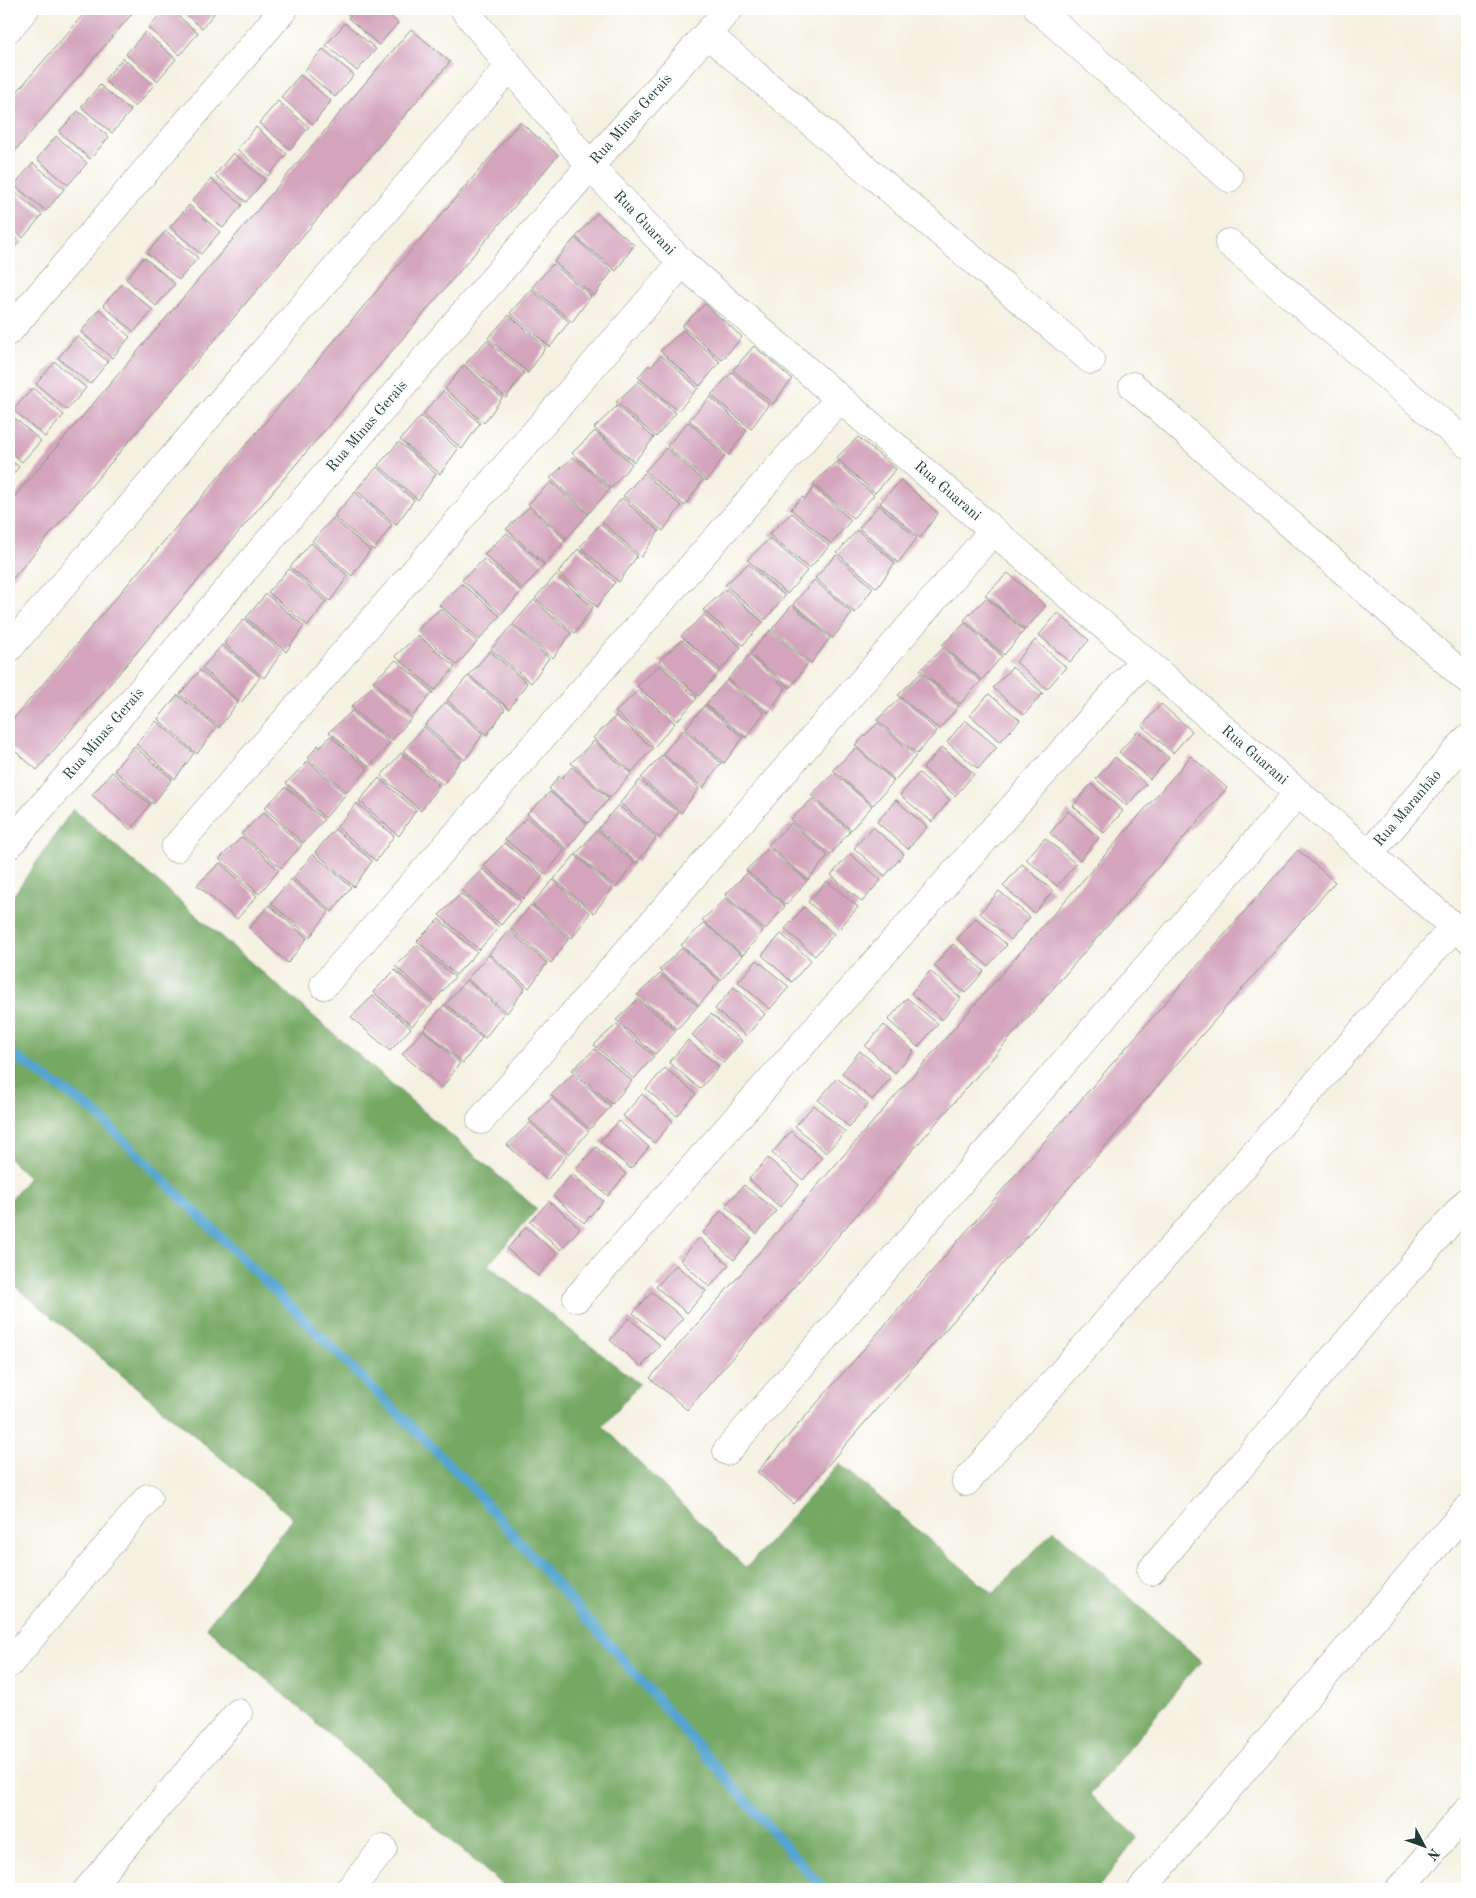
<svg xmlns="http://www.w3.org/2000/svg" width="1476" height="1898" viewBox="0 0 1476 1898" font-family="'Old Standard TT',serif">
	<rect width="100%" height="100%" fill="#fff"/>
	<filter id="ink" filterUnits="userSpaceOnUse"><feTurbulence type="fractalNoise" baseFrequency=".02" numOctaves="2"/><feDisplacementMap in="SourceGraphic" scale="10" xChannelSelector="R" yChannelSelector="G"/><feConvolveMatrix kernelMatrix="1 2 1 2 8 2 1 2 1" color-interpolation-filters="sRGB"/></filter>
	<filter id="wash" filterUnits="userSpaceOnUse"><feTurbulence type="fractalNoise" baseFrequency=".0096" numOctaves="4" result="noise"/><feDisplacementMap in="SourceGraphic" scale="20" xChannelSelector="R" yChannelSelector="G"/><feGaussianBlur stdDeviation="1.12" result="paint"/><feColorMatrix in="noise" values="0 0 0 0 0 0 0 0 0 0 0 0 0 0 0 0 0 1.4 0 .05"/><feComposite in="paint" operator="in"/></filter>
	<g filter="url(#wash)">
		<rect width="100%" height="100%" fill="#f5f1e2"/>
		<!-- forest -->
		<path fill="#74a864" stroke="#4a724c" d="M73,809l464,400 -49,56 151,119 -36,42 143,142 93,-105 154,131 61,-64 147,131 -111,134 48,42 -41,52h-590l-301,-262 87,-109 -284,-237v-79l20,-25 -20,-19v-256z"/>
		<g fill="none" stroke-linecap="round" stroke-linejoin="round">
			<!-- stream -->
			<path stroke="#55a4cf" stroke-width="10" d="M9,1052l86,60 373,371 355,406"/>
		</g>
		<g id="blocks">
			<!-- building -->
			<path fill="#d3a4bc" d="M88,9h48l-127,149v-57z
				M165,9h5l28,24 -18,22 -32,-27z
				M179,9h39l-16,19z
				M356,9h26l16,14 -19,22 -31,-27z
				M345,23l31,26 -19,22 -31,-26z
				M411,29l39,33 -441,521v-80z
				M145,32l31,27 -19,22 -31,-27z
				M323,49l31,26 -19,22 -31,-26z
				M123,58l31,27 -19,22 -31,-27z
				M300,75l31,26 -18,23 -32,-27z
				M100,85l31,26 -19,22 -31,-26z
				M278,101l31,26 -19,22 -31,-26z
				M78,111l31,26 -19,22 -31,-27z
				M520,122l38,33 -521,615 -28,-24v-22z
				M256,127l31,27 -19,22 -31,-27z
				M56,136l31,27 -19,22 -31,-26z
				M233,153l32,27 -19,22 -31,-27z
				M33,163l31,26 -18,22 -32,-26z
				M211,179l31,26 -19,23 -31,-27z
				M11,189l31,26 -19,23 -14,-13v-34z
				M189,205l31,27 -19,22 -31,-27z
				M597,213l37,32 -18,26 -40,-34z
				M166,231l32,27 -19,22 -32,-27z
				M9,232l11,9 -11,13z
				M575,238l37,33 -18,25 -40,-34z
				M144,257l31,27 -19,22 -30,-27z
				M553,264l38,32 -19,26 -40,-35z
				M122,284l31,26 -19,22 -31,-27z
				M531,289l38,33 -19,25 -40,-34z
				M705,304l37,33 -20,23 -40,-34z
				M99,309l31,28 -18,21 -31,-26z
				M509,315l37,32 -18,26 -40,-35z
				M683,330l37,32 -20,24 -40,-35z
				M77,336l31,26 -18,22 -32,-26z
				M487,340l37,33 -18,25 -40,-35z
				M754,346l38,33 -19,25 -40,-34z
				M661,355l37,33 -20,23 -40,-34 11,-12 2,2z
				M55,362l31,26 -19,22 -31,-26z
				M464,365l38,33 -18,25 -39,-34z
				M732,372l37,32 -18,25 -40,-34z
				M639,381l37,32 -20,24 -40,-35z
				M33,388l31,27 -19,22 -32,-27z
				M443,391l37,32 -18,26 -39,-35z
				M710,397l37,33 -18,25 -40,-35z
				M617,406l37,32 -20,24 -40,-34z
				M10,414l31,27 -19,21 -13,-11z
				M421,416l37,33 -18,25 -40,-34z
				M688,422l37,33 -18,26 -40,-35z
				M595,431l37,33 -21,24 -39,-35z
				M858,437l38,32 -21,24 -39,-35z
				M399,442l37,32 -18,26 -40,-35z
				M666,448l37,32 -18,26 -40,-35z
				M573,457l37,32 -21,24 -39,-35z
				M9,458l10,9 -10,12z
				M836,462l38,33 -21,23 -40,-34z
				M377,467l37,33 -18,25 -40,-35z
				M644,473l37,33 -18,25 -40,-35z
				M901,480l37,33 -18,25 -40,-35z
				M551,482l37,32 -21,24 -39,-34z
				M814,487l37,33 -20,24 -40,-35 11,-12 3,2z
				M355,492l37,33 -18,25 -40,-34z
				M622,498l37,33 -18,26 -39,-35z
				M879,505l38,33 -19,25 -39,-35z
				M529,507l37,33 -21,24 -39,-35z
				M792,513l37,33 -20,23 -40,-35z
				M333,518l37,32 -18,26 -40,-35z
				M600,524l37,32 -18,26 -39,-35z
				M857,530l38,33 -18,25 -40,-35z
				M507,533l37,32 -21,24 -39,-35z
				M770,538l37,33 -20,23 -40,-34z
				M311,543l37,33 -18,25 -40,-34z
				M578,549l37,33 -18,25 -39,-34z
				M836,555l37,33 -18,25 -40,-35z
				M484,559l38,32 -21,23 -39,-34z
				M748,564l37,32 -20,24 -40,-35z
				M289,569l37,32 -18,25 -40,-34z
				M1008,573l38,33 -21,24 -40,-35z
				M556,575l37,32 -18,26 -40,-35z
				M814,580l38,33 -19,25 -40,-34z
				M462,584l38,32 -21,24 -40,-35z
				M726,589l37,33 -20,23 -40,-35z
				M266,594l38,32 -18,26 -40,-34z
				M986,598l38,33 -20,24 -40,-35z
				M534,600l37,33 -18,25 -40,-34z
				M792,605l38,33 -19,25 -39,-34z
				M440,609l37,33 -20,23 -40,-35z
				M1058,613l31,27 -19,22 -31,-27z
				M704,615l37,32 -20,23 -40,-34z
				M244,619l38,33 -18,26 -40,-35z
				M965,623l37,33 -20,24 -40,-35z
				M512,625l37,33 -18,25 -40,-34z
				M770,630l38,33 -18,25 -40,-34z
				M418,635l37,32 -20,23 -40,-34z
				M682,640l37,32 -20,24 -40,-35z
				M1035,640l31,27 -19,22 -31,-27z
				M222,645l38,32 -19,26 -39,-35z
				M943,648l38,33 -21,23 -40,-34z
				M490,651l37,32 -18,26 -40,-34z
				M749,655l37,33 -18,25 -40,-34z
				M396,660l37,32 -20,24 -40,-35z
				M660,665l37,33 -20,23 -40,-35z
				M1012,667l31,26 -19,22 -31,-27z
				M200,670l38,32 -19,26 -39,-34z
				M921,673l38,33 -20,23 -41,-34z
				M468,676l37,33 -18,26 -40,-35z
				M727,680l37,33 -18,25 -40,-34z
				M374,685l38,33 -21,23 -40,-34z
				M638,691l37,32 -20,23 -40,-34z
				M989,694l31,26 -20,22 -30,-27z
				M178,695l38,33 -19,26 -39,-35z
				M900,698l37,33 -20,23 -40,-34z
				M446,702l37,32 -18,26 -40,-35z
				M1161,704l31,27 -19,22 -31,-27z
				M705,705l38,33 -19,25 -39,-34z
				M352,711l38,32 -21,24 -40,-35z
				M616,716l37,32 -21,24 -39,-34z
				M965,720l32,27 -19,22 -31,-27z
				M156,721l38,32 -19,26 -39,-35z
				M878,723l38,33 -21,24 -40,-35z
				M424,727l37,32 -18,26 -40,-34z
				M683,730l38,33 -18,25 -40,-34z
				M1138,731l31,27 -19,21 -31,-27z
				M330,736l38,33 -21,23 -39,-34 10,-13 2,3z
				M594,741l37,33 -21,24 -39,-35z
				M134,746l38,33 -19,25 -39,-34z
				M942,747l32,27 -19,22 -32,-28z
				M856,748l38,33 -21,24 -40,-35z
				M401,753l38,32 -18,26 -40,-35z
				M662,755l37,33 -18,25 -40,-35z
				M1191,756l36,32 -540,622 -37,-32z
				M1115,757l31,27 -19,22 -31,-27z
				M308,761l38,33 -21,24 -39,-35z
				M572,767l37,32 -21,24 -39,-34 10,-13 3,2z
				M112,772l38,32 -19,26 -39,-35z
				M834,773l38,33 -21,24 -40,-35z
				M919,773l31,27 -18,22 -32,-27z
				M379,778l37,32 -17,26 -40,-35z
				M640,780l38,33 -19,25 -39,-35z
				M1091,784l32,27 -19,22 -31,-27z
				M286,787l38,33 -21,23 -39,-35z
				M550,792l37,32 -20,25 -40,-35z
				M812,799l38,32 -20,24 -40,-35z
				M896,800l31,27 -19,22 -31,-27z
				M357,803l37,33 -18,25 -39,-34z
				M618,805l38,33 -19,25 -39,-34z
				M1068,811l31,27 -19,22 -30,-27z
				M264,812l38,33 -21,23 -40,-34z
				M527,818l38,32 -20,24 -40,-35z
				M791,823l37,33 -20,24 -40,-35z
				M873,827l31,27 -19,22 -31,-28z
				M335,829l37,32 -18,26 -39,-35z
				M597,830l37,33 -18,25 -40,-34z
				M242,837l37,33 -20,24 -40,-35z
				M1045,838l31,26 -19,22 -31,-27z
				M505,843l38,33 -20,23 -40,-34z
				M769,848l38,33 -21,24 -40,-35z
				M1298,850l37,32 -541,622 -37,-32z
				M313,854l38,33 -19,25 -39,-34z
				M850,854l31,26 -19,22 -31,-27z
				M575,855l38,33 -19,25 -40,-34z
				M220,863l37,33 -20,23 -40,-34z
				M1022,864l31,27 -19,22 -31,-27z
				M483,869l38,32 -20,24 -40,-35z
				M747,873l38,33 -20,24 -40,-35z
				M291,879l38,33 -19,25 -39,-34z
				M553,880l37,33 -18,25 -40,-34z
				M827,881l31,26 -19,22 -31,-27z
				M999,891l31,26 -19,23 -31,-27z
				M461,894l38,33 -20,23 -40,-35z
				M726,898l37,33 -20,24 -41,-35z
				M269,905l38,33 -19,25 -39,-35z
				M531,905l38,33 -18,25 -40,-34z
				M804,907l30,27 -19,22 -30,-27z
				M976,918l31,27 -19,21 -31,-27z
				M439,919l38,33 -21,23 -39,-34z
				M704,923l38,33 -21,24 -40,-35z
				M509,930l38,33 -18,25 -40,-34z
				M781,934l30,26 -19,22 -30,-27z
				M953,944l31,27 -19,22 -31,-27z
				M417,945l38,32 -21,24 -39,-35z
				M682,948l38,33 -21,24 -40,-35z
				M488,955l37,33 -18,25 -40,-34z
				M757,960l32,27 -19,22 -32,-27z
				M395,970l38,33 -21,23 -39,-34z
				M930,971l31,27 -19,22 -31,-27z
				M660,974l38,32 -21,23 -40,-34z
				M466,980l38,33 -19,25 -39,-34z
				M734,987l31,27 -19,22 -31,-27z
				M373,996l38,32 -21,23 -39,-34z
				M907,998l31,26 -20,23 -30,-27z
				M638,999l38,32 -21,23 -39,-34z
				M444,1005l38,33 -19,25 -39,-34z
				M711,1014l31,27 -19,22 -31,-28z
				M617,1024l37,32 -20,23 -40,-34z
				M884,1025l30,26 -19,22 -30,-27z
				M423,1030l37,33 -18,25 -40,-34z
				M688,1040l31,27 -19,22 -31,-27z
				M595,1049l37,32 -20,23 -40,-34z
				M860,1051l31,27 -19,22 -30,-27z
				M665,1068l31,26 -19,22 -31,-27z
				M573,1074l38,32 -21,23 -39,-34z
				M837,1078l31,26 -19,23 -31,-27z
				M642,1094l31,27 -19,22 -31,-27z
				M552,1098l37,33 -20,23 -40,-34z
				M814,1105l31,27 -19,21 -31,-27z
				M619,1121l30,26 -18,22 -31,-27z
				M530,1123l37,33 -20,24 -40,-35z
				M791,1131l31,27 -19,22 -31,-27z
				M596,1147l30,27 -18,22 -32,-27z
				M768,1158l31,27 -19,22 -31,-28z
				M572,1174l31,27 -19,22 -31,-27z
				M744,1185l32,26 -19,23 -32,-28z
				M549,1201l31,27 -19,22 -31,-28z
				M721,1211l31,27 -18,22 -31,-27z
				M526,1227l31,27 -19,22 -31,-27z
				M699,1238l30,27 -19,22 -30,-27z
				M676,1265l30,26 -19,22 -31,-26z
				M652,1292l31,26 -19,22 -31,-27z
				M629,1318l31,27 -19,22 -31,-27z"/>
		</g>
	</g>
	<g filter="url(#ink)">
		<use href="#blocks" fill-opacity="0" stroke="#8a978b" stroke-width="1"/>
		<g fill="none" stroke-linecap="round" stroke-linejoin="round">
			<defs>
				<g id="minor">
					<path id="s1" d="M464,9l126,157 92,97 785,675"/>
					<path d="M1038,9l191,169"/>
					<path d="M9,28l16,-19"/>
					<path d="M707,34l384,326"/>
					<path d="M1229,243l238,201"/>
					<path d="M9,331l275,-322"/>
					<path d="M1133,386l334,293"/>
					<path d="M9,648l501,-582"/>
					<path id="s2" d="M9,845l581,-679 139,-157"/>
					<path d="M175,848l507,-585"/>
					<path id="s3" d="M1369,854l98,-115"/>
					<path d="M324,985l515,-586"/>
					<path d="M481,1120l512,-589"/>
					<path d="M577,1298l567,-638"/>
					<path d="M727,1451l571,-658"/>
					<path d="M966,1482l488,-555"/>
					<path d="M1151,1571l316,-369"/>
					<path d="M9,1664l139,-166"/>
					<path d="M88,1889l150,-176"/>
					<path d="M350,1889l33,-40"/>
					<path d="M1142,1889l325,-380"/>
					<path d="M1400,1889l67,-78"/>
				</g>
			</defs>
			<!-- minor casing -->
			<use href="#minor" stroke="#8a978b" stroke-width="29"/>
			<!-- minor -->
			<use href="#minor" stroke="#fff" stroke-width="28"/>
		</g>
	</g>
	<g text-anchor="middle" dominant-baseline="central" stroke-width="4.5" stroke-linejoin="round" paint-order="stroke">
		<!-- street labels -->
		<g font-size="15" fill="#1f3d34" stroke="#fff">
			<text stroke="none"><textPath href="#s2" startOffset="956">Rua Minas Gerais</textPath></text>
			<text stroke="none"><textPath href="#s1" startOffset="280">Rua Guarani</textPath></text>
			<text stroke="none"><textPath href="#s2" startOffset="551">Rua Minas Gerais</textPath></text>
			<text stroke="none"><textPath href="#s1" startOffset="685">Rua Guarani</textPath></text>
			<text stroke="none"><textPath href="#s2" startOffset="146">Rua Minas Gerais</textPath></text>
			<text stroke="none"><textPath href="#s1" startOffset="1090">Rua Guarani</textPath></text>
			<text stroke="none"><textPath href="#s3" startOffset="60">Rua Maranhão</textPath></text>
		</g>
	</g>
	<!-- margin -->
	<rect width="1476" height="1898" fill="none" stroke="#fff" stroke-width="30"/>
	<!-- north arrow -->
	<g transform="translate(1424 1846) rotate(131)" stroke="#ffffff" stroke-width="4" paint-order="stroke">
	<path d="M0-4L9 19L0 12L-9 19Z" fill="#1f3d34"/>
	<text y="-8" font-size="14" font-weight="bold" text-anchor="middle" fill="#1f3d34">N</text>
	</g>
</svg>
